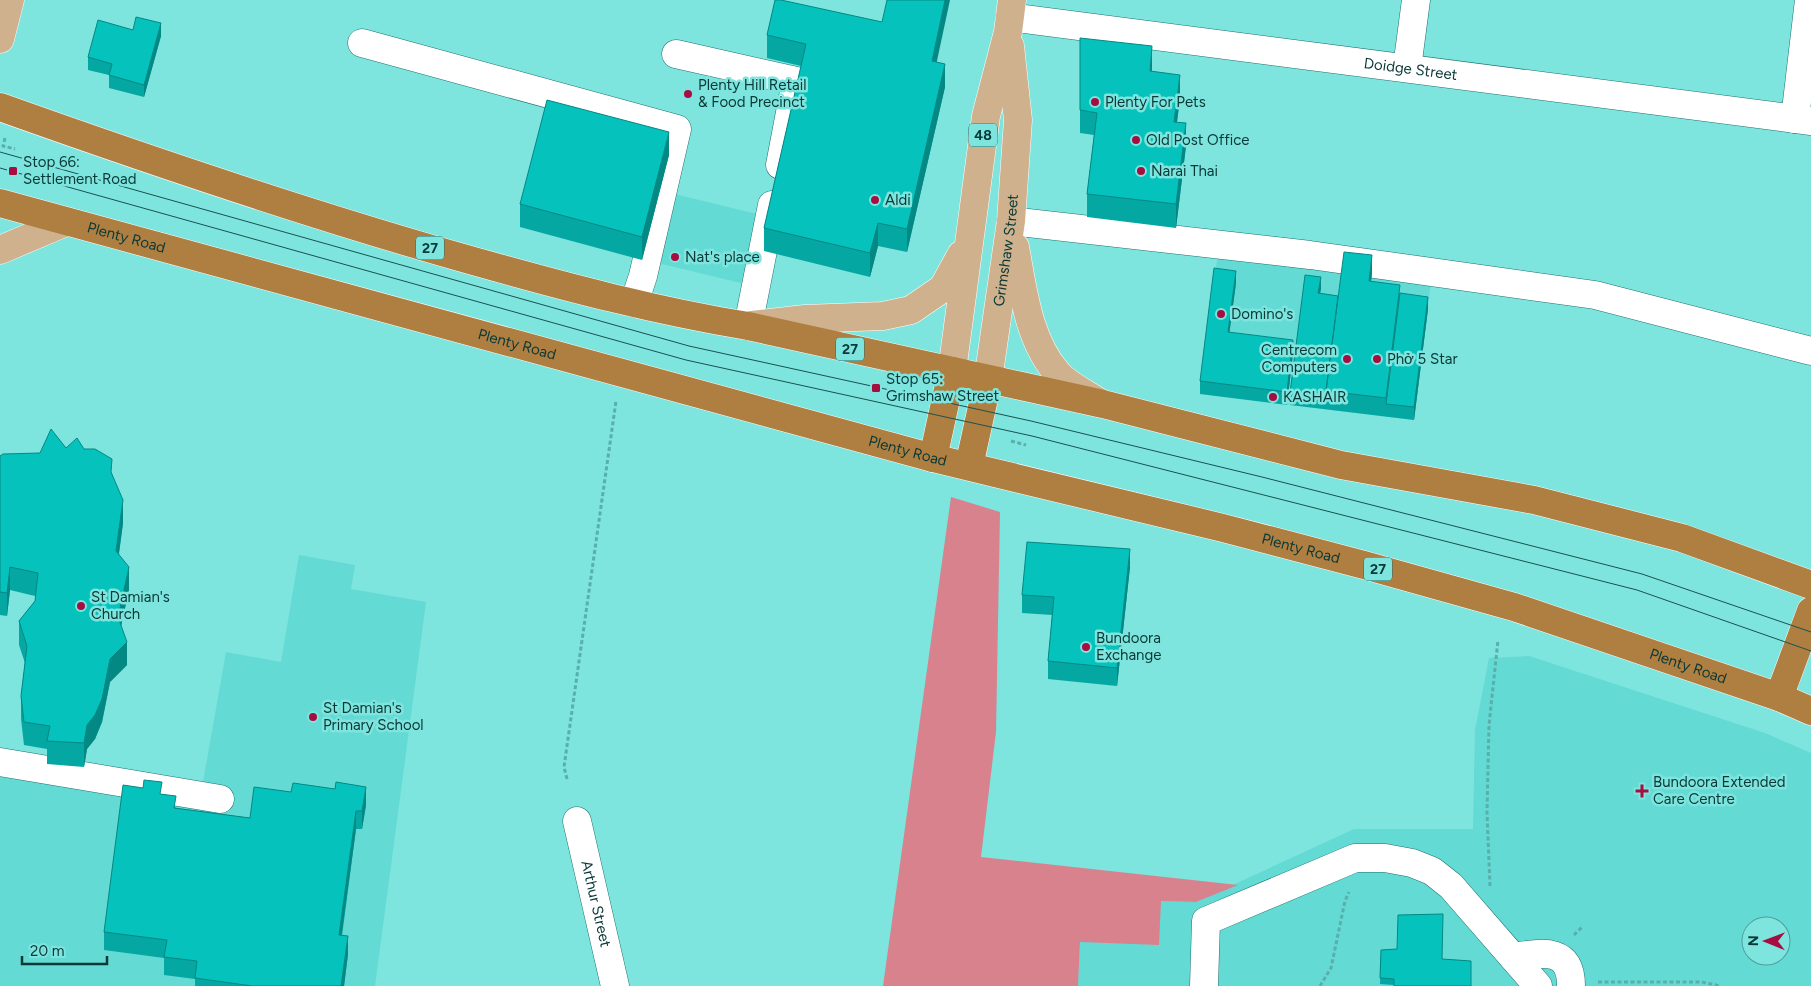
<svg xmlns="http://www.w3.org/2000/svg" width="1811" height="986" viewBox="0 0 1811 986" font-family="Figtree,sans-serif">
	<rect width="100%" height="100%" fill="#7de4de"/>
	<!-- built -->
	<path fill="#64dad4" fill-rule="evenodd" d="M670,193l91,22 -16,69 -91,-22z
		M1218,252l213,30 -17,138 -214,-26z
		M299,555l56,10 -4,24 75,13 -51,384h-375v-214l223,41 4,-27 -24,-4 23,-130 55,10z
		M1529,656l236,77 46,20v233h-733l2,-44 81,-41 35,1 158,-73h119l2,-99 14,-72zM1751,926h30v30h-30z"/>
	<!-- green -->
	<path fill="#d8828e" d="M951,497l49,15 -4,220 -15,125 257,28 -42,17 -35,-1 -2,44 -79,-3 -2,44h-195z"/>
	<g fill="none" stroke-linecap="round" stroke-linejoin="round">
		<defs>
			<g id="minor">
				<path id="s1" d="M1010,17l801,104"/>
				<path d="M362,43l315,86 -34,147 -9,27"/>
				<path d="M676,54l120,27 -16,84"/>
				<path d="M1407,68l9,-68"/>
				<path d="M1795,119l14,-119"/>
				<path d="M1011,221l299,34 285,40 216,56"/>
				<path d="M748,326l24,-121"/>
				<path d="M0,762l220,37"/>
				<path id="s2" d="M577,821l38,165"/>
				<path d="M1513,957c28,-4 58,-11 58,29"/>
				<path d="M1204,986l2,-65 149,-63h30l27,5 20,8 19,15 87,100"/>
			</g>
			<g id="major">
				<path d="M0,39l10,-39"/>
				<path d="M1015,247c8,43 13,93 43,127 11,12 29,20 42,29"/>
				<path d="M0,250l66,-28"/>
				<path d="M752,325l53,-6 78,-3 28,-6 32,-22 18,-33"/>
				<path d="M952,371l34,-255 22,-84 4,-32"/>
				<path id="s3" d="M988,380l23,-159 7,-101 -8,-74"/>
			</g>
			<g id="highway">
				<path d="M0,107c157,56 316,110 477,155 89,25 179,49 271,64l355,78 238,61 193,35 148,38 129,47"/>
				<path id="s4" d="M0,203l933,255 290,70 141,37 150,42 265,90 32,14"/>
				<path d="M933,458l19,-87"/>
				<path d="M969,466l19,-86"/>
				<path d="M1779,697l32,-86"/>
			</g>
		</defs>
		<!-- minor casing -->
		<use href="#minor" stroke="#1e726f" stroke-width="29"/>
		<!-- major casing -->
		<use href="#major" stroke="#fff" stroke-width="29"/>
		<!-- highway casing -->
		<use href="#highway" stroke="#fff" stroke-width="29"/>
		<!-- path -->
		<path stroke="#59afab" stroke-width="3" stroke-dasharray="4 2.5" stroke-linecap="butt" d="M5,138l-2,8 12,3
			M1011,441l15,4
			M567,779l-3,-12 52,-366
			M1490,886l-3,-74 2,-87 9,-85
			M1574,935l8,-8
			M1598,982h104l18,4
			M1320,986l11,-18 14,-67 4,-9"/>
		<!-- minor -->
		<use href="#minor" stroke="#fff" stroke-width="28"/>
		<!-- major -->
		<use href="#major" stroke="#cfb28d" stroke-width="28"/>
		<!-- highway -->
		<use href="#highway" stroke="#af7f41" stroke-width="28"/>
		<!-- tram -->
		<path stroke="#1a514f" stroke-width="1" d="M0,152l689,194 342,75 231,56 380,97 169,58
			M0,168l686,192 346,76 605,154 174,61"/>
	</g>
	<!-- wall -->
	<path fill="#05a7a3" d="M133,30l28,6 -17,61 -35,-9v-13l-21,-5v-13z
		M767,35l170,27 8,25 -38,165 -29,-6 -8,31 -106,-26v-23l37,-162 -34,-8z
		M1080,38l72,34 28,26 -3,24 9,24 -10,82 -89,-11v-23l7,-59 -14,-2z
		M669,155l-27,105 -122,-33v-23z
		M1372,273l-1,8 29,12 28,16 -14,111 -124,-15v-12l31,-104 -1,4 18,3z
		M1236,283l-7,49 64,21 -6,52 -87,-11v-13z
		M66,448l18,1 28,25 11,49 -4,31 10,36 -8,36 6,39 -17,17 -8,40 -7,17 -8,10 -3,18 -37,-3v-15l-23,-4 -3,-26v-23l4,-33 -6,-18v-24l16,-20v-5l-25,-6 -3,26 -7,-1v-159l40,-3z
		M1130,567l-13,119 -69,-7v-18l4,-46 -30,-2v-18z
		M162,794l14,14 74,10 116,-13 -4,24h-6l-14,107 6,18 -4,32h-149v-7l-31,-4v-17l-60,-8v-18z
		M1443,914l-49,71 -14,-1 1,-34 16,-1z"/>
	<!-- shaded-wall -->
	<path fill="#048884" d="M945,0h5l-18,84v-23z
		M161,23v13l-17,61v-12z
		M1152,46v23l-2,25v-23z
		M945,64v23l-38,165v-23z
		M1180,75v23l-6,47v-23z
		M1186,123v23l-10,82v-24z
		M669,132v23l-27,105v-23z
		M878,223v23l-8,31v-24z
		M1372,255v18l-3,26v-18z
		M1236,271v12l-8,61v-12z
		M1321,277v12l-3,16v-12z
		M1428,297v12l-14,111v-13z
		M1293,340v13l-6,52v-13z
		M123,500v23l-7,51v-23z
		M1130,549v18l-13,119v-18z
		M10,567v23l-3,26v-23z
		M129,567v23l-11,50v-23z
		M127,642v23l-17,17 -8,40 -7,17 -8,10 -3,18v-24l3,-18 23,-66z
		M366,787v18l-4,24v-18z
		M356,811v18l-17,124v-18z
		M348,936v18l-4,32h-3z"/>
	<!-- building -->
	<path fill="#06c2bd" stroke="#048884" d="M775,0h6l101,22 5,-22h58l-13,61 13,3 -38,165 -29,-6 -8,30 -106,-25 42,-184 -39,-9z
		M136,17l25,6 -17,62 -35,-10 3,-11 -24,-7 10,-37 35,10z
		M1080,38l72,8 -2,25 30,4 -6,47 12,1 -10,81 -89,-10 10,-81 -17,-3z
		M547,100l122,32 -27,105 -122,-33z
		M1344,252l28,3 -3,26 31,4 -14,113 -60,-7z
		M1214,268l22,3 -8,61 65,8 -6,52 -87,-11z
		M1305,275l16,2 -3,16 20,3 -12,95v6l-36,-4z
		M1400,293l28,4 -14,110 -28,-3z
		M51,429l15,19 11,-10 7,11h11l17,10 -1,13 12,28 -7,51 13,16 -11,50 9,25 -17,17 -8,40 -7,16 -8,10 -3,18 -37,-2 3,-15 -26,-4 -3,-26 6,-50 -8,-25 16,-20 3,-28 -28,-6 -3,26 -7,-1v-136l3,-2 37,-1z
		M1027,542l103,7 -13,119 -69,-7 6,-64 -32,-2z
		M144,780l18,2 -2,12 16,2 -2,12 76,10 4,-31 37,5 2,-9 42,6 1,-7 30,5 -4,24h-6l-17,124 9,1 -7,50h-89l-57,-8 2,-17 -33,-4 3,-17 -63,-8 19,-147 20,3z
		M1443,914l-1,45 29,2v25h-77v-7l-14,-1 1,-28 16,-1 1,-34z"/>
	<!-- markers -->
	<g fill="#a60d40" stroke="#7de4de" stroke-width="2">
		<circle cx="688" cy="94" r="5"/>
		<circle cx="1095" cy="102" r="5"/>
		<circle cx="1136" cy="140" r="5"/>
		<rect x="8" y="166" width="10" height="10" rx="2.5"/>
		<circle cx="1141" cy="171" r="5"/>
		<circle cx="875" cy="200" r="5"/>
		<circle cx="675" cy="257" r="5"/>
		<circle cx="1221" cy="314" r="5"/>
		<circle cx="1347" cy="359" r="5"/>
		<circle cx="1377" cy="359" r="5"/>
		<rect x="871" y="383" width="10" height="10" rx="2.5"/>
		<circle cx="1273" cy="397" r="5"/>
		<circle cx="81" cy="606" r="5"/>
		<circle cx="1086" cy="647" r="5"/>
		<circle cx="313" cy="717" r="5"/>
		<path d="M1639.5 783.5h5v5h5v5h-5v5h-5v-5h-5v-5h5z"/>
	</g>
	<g text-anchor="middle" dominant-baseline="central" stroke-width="5" stroke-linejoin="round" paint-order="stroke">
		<!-- shield labels -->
		<g fill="#7de4de" stroke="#2c6c68" stroke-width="1">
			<rect x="969" y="123.5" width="28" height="23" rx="4"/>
			<rect x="416" y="236.5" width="28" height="23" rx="4"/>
			<rect x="836" y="337.5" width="28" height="23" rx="4"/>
			<rect x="1364" y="557.5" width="28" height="23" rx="4"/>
		</g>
		<g font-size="14" font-weight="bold" fill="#093836">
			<text x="983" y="135">48</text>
			<text x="430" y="248">27</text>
			<text x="850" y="349">27</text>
			<text x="1378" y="569">27</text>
		</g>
		<!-- street labels -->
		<g font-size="15" fill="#093836" stroke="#7de4de">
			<text stroke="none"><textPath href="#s1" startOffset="404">Doidge Street</textPath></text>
			<text stroke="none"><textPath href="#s4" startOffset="131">Plenty Road</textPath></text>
			<text stroke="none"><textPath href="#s3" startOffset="131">Grimshaw Street</textPath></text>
			<text stroke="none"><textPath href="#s4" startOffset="536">Plenty Road</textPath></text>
			<text stroke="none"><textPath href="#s4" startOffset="941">Plenty Road</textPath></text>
			<text stroke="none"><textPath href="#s4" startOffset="1346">Plenty Road</textPath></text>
			<text stroke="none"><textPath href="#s4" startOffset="1751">Plenty Road</textPath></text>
			<text stroke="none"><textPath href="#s2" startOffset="85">Arthur Street</textPath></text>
		</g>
		<!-- poi labels -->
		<g font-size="15" fill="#093836" stroke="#7de4de" text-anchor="start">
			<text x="698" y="85">Plenty Hill Retail<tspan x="698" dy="17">&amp; Food Precinct</tspan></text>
			<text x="1105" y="102">Plenty For Pets</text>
			<text x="1146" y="140">Old Post Office</text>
			<text x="23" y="162">Stop 66:<tspan x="23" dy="17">Settlement Road</tspan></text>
			<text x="1151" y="171">Narai Thai</text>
			<text x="885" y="200">Aldi</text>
			<text x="685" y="257">Nat's place</text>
			<text x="1231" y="314">Domino's</text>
			<text x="1337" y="350" text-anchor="end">Centrecom<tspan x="1337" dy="17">Computers</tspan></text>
			<text x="1387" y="359">Phở 5 Star</text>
			<text x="886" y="379">Stop 65:<tspan x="886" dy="17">Grimshaw Street</tspan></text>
			<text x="1283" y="397">KASHAIR</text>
			<text x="91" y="597">St Damian's<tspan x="91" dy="17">Church</tspan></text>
			<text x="1096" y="638">Bundoora<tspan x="1096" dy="17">Exchange</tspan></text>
			<text x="323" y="708">St Damian's<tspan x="323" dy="17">Primary School</tspan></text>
			<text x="1653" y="782">Bundoora Extended<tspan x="1653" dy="17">Care Centre</tspan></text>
		</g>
	</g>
	<!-- north arrow -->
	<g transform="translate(1766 941) rotate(271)"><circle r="24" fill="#7de4de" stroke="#4f9f9b"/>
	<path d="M0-4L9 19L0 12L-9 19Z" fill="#a60d40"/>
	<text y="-8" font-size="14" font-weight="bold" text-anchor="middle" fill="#093836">N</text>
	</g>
	<!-- scale -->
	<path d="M22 956v8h85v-8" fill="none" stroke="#093836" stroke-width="2.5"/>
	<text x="30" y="956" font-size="15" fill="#093836" stroke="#7de4de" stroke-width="4" paint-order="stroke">20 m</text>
</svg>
